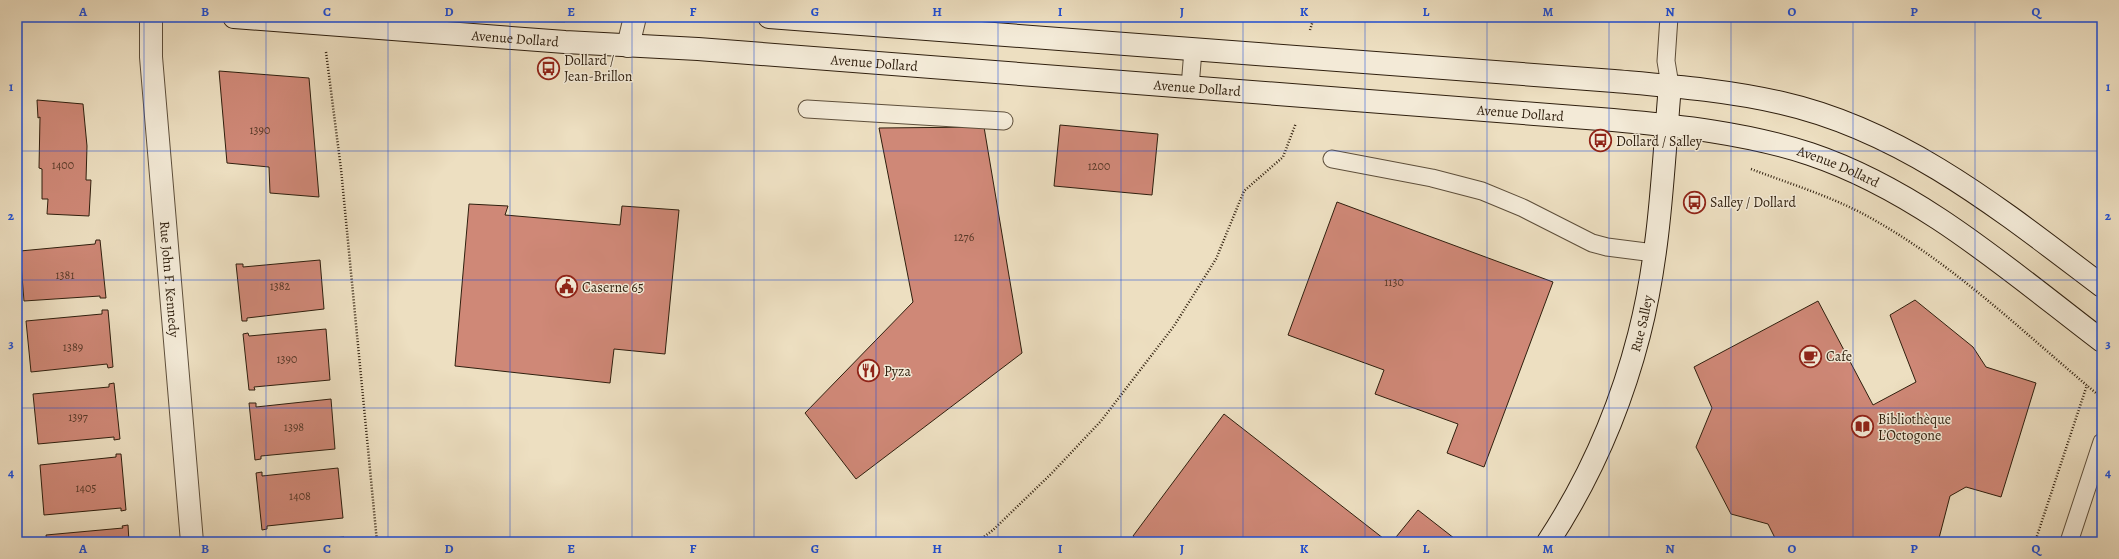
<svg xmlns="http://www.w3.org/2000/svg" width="2119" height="559" viewBox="0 0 2119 559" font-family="Alegreya,serif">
	<rect width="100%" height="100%" fill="#eddfc1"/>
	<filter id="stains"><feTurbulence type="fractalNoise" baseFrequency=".005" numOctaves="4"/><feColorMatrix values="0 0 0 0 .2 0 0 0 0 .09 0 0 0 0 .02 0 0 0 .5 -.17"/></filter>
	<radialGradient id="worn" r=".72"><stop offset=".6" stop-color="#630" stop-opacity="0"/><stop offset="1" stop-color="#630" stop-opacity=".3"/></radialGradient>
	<!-- green -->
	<path fill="#bec08e" stroke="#76704e" d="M448,17h101l16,2v3l-61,-1z"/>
	<!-- building -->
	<path fill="#cf8877" stroke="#2f1f0e" d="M219,71l90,7 10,119 -49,-4 -1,-26 -42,-4z
		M37,100l46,4 4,42 -1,34h5l-2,36 -42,-2 1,-15h-6v-30l-3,-1 1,-51 -2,1z
		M1060,125l98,9 -6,61 -98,-9z
		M984,127l38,226 -166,126 -51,-66 108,-111 -34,-174z
		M1337,202l216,80 -69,185 -37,-14 11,-29 -83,-30 9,-24 -96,-35z
		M469,204l39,2 -3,9 115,10 2,-19 57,4 -14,144 -51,-5 -4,34 -155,-17z
		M96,240h4l6,58h-6v-2l-76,5 -4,-50 75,-7z
		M320,260l4,49 -77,9v3h-5l-6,-57h7v3z
		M1915,300l58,47 13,20 50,16 -35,114 -35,-10 -16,9 -12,46h-161l-9,-18 -37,-10 -35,-67 16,-39 -18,-41 124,-66 55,104 43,-23 -26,-67z
		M102,310h6l5,57 -5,1 -1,-4 -76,8 -5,-51 76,-7z
		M326,329l4,51 -76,7 1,3h-6l-6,-56 5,-1 1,3z
		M114,383l6,56 -6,1v-3l-76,7 -5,-50 76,-7v-3z
		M331,399l4,50 -74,7v3l-6,1 -6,-57h7v4z
		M1224,414l164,128h-247l-8,-6z
		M116,454h5l5,56 -5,1v-3l-77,7 -4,-50 76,-8z
		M338,468l5,50 -76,8v3l-5,1 -6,-57 6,-1v4z
		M1418,510l41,32h-67z
		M128,525l1,17h-82l-1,-7 77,-7 -1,-2z
		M344,537l1,5h-56z"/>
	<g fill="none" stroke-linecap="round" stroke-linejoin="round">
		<defs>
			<path id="lane" d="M1669,17l-3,44 4,24
				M1190,87l3,-37
				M807,109l197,12
				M1332,159l100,19 50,13 41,17 69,35 15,4 47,6
				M2069,542l33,-100"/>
			<g id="street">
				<path id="s1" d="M151,17v40l41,485"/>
				<path d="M628,46l7,-29"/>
			</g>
			<g id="secondary">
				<path id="s2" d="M234,17l331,25 133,7 915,71c66,6 133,13 197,34 110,37 200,117 292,187"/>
				<path d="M769,17l845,64c57,5 112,9 168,22 123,28 222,109 320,183"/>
				<path id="s3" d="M1548,542c42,-64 72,-133 91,-207 21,-81 24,-167 31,-250"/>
			</g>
		</defs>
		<!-- lane casing -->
		<use href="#lane" stroke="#5e4f3b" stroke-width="19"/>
		<!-- street casing -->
		<use href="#street" stroke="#5e4f3b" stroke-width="24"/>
		<!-- secondary casing -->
		<use href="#secondary" stroke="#2f1f0e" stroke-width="24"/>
		<!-- path -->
		<path stroke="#2f1f0e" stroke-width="2.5" stroke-dasharray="1 2" stroke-linecap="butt" d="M1310,30l4,-13
			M326,52l15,117 36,373
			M1751,169c42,16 86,29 125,52 84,48 152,116 226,177
			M977,542l16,-12 58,-56 50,-53 73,-95 42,-67 28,-68 39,-34 13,-34
			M2035,542l52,-157"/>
		<!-- lane -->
		<use href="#lane" stroke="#f3ead7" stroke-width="17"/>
		<!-- street -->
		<use href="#street" stroke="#f3ead7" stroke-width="22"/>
		<!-- secondary -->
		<use href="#secondary" stroke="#f3ead7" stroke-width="22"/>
	</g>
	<!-- grid -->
	<path fill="none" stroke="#1d4ed8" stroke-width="1" stroke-opacity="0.55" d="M144,17v525M266,17v525M388,17v525M510,17v525M632,17v525M754,17v525M876,17v525M998,17v525M1121,17v525M1243,17v525M1365,17v525M1487,17v525M1609,17v525M1731,17v525M1853,17v525M1975,17v525M17,151h2085M17,280h2085M17,408h2085"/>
	<!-- icons -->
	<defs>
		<symbol id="bus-ring" viewBox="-11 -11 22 22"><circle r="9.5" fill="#f3ead7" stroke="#8f2418" stroke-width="1.5"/><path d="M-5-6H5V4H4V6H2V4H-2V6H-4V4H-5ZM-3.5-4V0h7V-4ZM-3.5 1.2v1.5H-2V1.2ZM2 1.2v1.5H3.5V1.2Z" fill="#8f2418"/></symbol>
		<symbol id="civic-ring" viewBox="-11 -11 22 22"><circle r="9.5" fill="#f3ead7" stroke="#8f2418" stroke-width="1.5"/><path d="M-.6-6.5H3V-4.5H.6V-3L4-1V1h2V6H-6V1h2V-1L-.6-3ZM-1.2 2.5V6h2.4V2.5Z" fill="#8f2418"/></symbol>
		<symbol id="cafe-ring" viewBox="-11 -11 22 22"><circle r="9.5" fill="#f3ead7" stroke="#8f2418" stroke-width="1.5"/><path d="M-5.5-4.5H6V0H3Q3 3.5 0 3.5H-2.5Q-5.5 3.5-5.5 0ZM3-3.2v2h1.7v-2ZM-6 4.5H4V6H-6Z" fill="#8f2418"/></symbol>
		<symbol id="restaurant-ring" viewBox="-11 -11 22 22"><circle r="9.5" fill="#f3ead7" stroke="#8f2418" stroke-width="1.5"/><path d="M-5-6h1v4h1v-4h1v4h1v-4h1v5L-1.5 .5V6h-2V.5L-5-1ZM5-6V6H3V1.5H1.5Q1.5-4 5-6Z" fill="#8f2418"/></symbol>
		<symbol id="library-ring" viewBox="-11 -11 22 22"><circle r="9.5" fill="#f3ead7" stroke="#8f2418" stroke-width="1.5"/><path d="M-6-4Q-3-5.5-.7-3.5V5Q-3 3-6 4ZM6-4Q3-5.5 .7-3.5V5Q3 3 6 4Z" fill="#8f2418"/></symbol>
	</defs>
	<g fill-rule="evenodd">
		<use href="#bus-ring" x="536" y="56" width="25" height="25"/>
		<use href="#bus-ring" x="1588" y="128" width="25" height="25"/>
		<use href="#bus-ring" x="1682" y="190" width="25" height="25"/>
		<use href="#civic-ring" x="554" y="274" width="25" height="25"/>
		<use href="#cafe-ring" x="1798" y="344" width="25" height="25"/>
		<use href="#restaurant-ring" x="856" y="358" width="25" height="25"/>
		<use href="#library-ring" x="1850" y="414" width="25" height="25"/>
	</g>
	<g text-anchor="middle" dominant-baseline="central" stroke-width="3" stroke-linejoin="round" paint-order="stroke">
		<!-- number labels -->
		<g font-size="12" fill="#573928">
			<text x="260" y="130">1390</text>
			<text x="63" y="165">1400</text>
			<text x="1099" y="166">1200</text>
			<text x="964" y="237">1276</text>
			<text x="65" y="275">1381</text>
			<text x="1394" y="282">1130</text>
			<text x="280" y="286">1382</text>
			<text x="73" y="347">1389</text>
			<text x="287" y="359">1390</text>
			<text x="78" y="417">1397</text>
			<text x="294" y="427">1398</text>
			<text x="86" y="488">1405</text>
			<text x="300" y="496">1408</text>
		</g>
		<!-- street labels -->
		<g font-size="14" fill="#2f1f0e" stroke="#f3ead7">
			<text stroke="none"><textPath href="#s2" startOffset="282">Avenue Dollard</textPath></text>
			<text stroke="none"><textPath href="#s2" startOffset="642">Avenue Dollard</textPath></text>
			<text stroke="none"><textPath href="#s2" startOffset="966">Avenue Dollard</textPath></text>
			<text stroke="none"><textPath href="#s2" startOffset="1290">Avenue Dollard</textPath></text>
			<text stroke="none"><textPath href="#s2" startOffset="1614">Avenue Dollard</textPath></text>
			<text stroke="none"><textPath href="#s1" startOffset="263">Rue John F. Kennedy</textPath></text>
			<text stroke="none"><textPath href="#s3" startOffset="239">Rue Salley</textPath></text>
		</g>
		<!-- poi labels -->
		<g font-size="14" fill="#2f1f0e" stroke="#f3ead7" text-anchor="start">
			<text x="564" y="60">Dollard /<tspan x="564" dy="16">Jean-Brillon</tspan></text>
			<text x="1616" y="141">Dollard / Salley</text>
			<text x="1710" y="202">Salley / Dollard</text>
			<text x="582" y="287">Caserne 65</text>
			<text x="1826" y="356">Cafe</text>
			<text x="884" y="371">Pyza</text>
			<text x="1878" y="419">Bibliothèque<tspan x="1878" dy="16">L’Octogone</tspan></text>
		</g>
	</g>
	<!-- margin -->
	<rect width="2119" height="559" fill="none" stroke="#eddfc1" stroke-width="44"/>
	<rect x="22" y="22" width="2075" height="515" fill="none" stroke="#1d4ed8" stroke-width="1.5"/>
	<g font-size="13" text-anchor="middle" font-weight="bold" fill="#1d4ed8">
		<text x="83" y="16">A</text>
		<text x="205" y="16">B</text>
		<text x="327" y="16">C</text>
		<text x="449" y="16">D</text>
		<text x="571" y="16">E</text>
		<text x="693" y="16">F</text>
		<text x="815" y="16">G</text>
		<text x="937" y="16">H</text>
		<text x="1060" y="16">I</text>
		<text x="1182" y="16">J</text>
		<text x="1304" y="16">K</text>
		<text x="1426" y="16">L</text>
		<text x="1548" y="16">M</text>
		<text x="1670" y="16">N</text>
		<text x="1792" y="16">O</text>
		<text x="1914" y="16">P</text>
		<text x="2036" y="16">Q</text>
		<text x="11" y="91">1</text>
		<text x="2108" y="91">1</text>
		<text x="11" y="220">2</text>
		<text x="2108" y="220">2</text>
		<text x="11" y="348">3</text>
		<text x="2108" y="348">3</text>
		<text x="11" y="477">4</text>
		<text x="2108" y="477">4</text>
		<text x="83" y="553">A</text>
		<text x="205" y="553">B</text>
		<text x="327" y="553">C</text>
		<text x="449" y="553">D</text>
		<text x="571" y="553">E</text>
		<text x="693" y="553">F</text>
		<text x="815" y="553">G</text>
		<text x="937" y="553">H</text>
		<text x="1060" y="553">I</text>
		<text x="1182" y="553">J</text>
		<text x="1304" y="553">K</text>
		<text x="1426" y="553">L</text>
		<text x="1548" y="553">M</text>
		<text x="1670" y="553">N</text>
		<text x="1792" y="553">O</text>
		<text x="1914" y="553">P</text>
		<text x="2036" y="553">Q</text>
	</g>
	<rect width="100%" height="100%" filter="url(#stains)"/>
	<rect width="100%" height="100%" fill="url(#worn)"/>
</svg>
